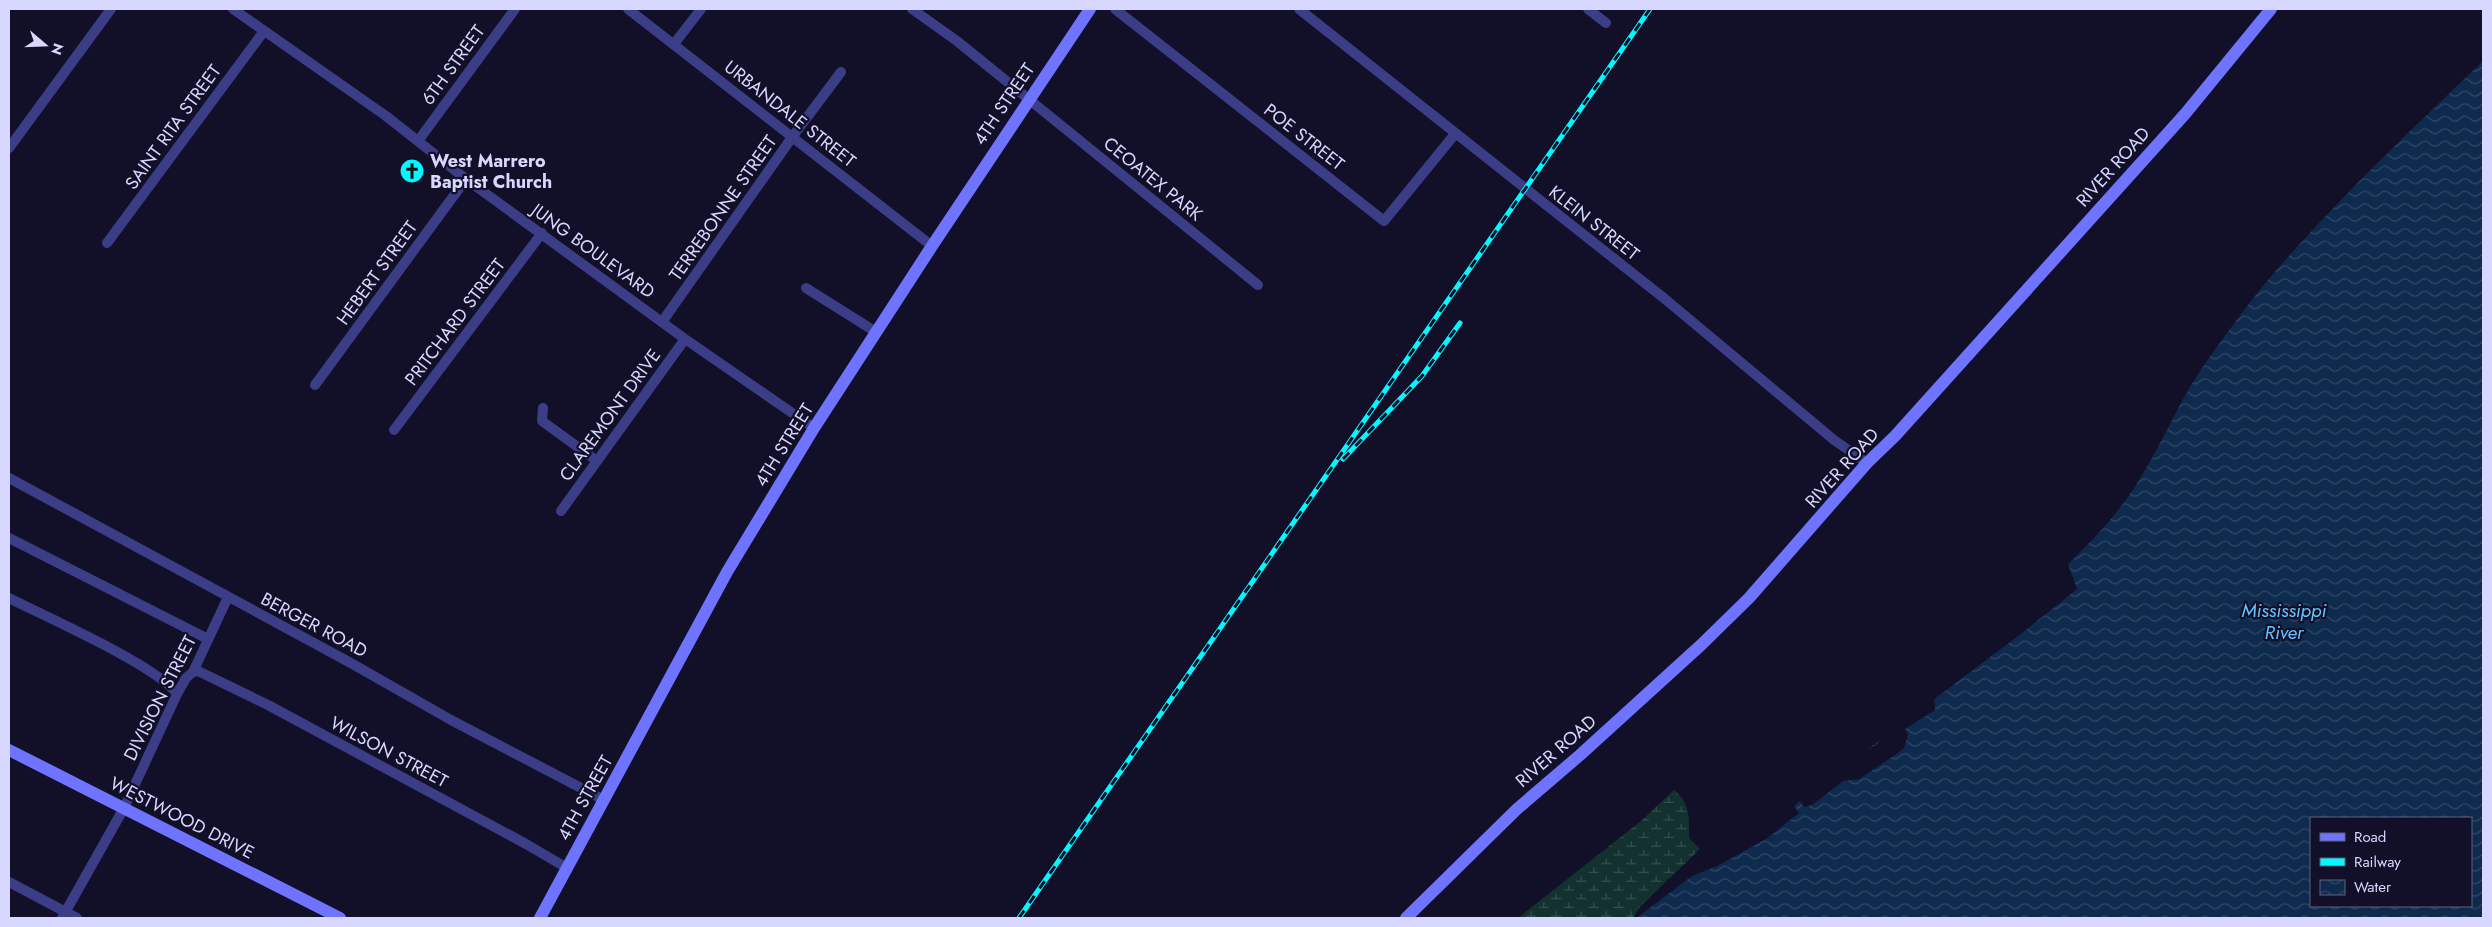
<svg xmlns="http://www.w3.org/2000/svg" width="2492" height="927" viewBox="0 0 2492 927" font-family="Jost,sans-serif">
	<defs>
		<pattern id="wetland-marsh" width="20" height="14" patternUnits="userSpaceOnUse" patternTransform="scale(1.25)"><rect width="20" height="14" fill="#13322f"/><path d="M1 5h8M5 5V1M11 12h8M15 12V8" fill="none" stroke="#354f4e"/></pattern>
		<pattern id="water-waves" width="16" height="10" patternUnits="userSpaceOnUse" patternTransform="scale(1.25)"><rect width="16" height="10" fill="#0e2a4d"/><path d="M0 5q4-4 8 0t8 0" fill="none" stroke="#304868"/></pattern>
	</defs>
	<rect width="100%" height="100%" fill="#121028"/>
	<!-- wetland -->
	<path fill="url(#wetland-marsh)" d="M1674,790c17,14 15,28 15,48l11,11 -60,58 -7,11h-115l123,-97z"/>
	<!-- water -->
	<path fill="url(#water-waves)" fill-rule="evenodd" d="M2483,61v857h-848l33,-36 81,-39 62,-51 211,-159 55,-44 -9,-25c29,-28 58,-59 77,-94 20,-33 35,-70 57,-102 23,-32 46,-65 71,-94 65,-75 138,-144 210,-213zM2311,818h160v88h-160z"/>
	<!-- pier -->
	<path fill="#121028" d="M1934,697l1,13 -30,19 3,6 -4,13 -9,7 -36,24 -16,2 -31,24 -8,2 -5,-8 57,-44 22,-11 4,-8z
		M1793,804l6,9 -33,26 -49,27 -25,10 -56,42h-3l35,-39 44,-25 36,-14z"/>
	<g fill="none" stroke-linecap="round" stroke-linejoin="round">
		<!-- street -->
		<path stroke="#3b3d87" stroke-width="10" d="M233,9l153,107 80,63 219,160 129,89
			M628,9l304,237
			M912,9l45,32 301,244
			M1115,9l269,212 71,-87
			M1299,9l366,290 169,141 33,23
			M1588,9l18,14
			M674,44l27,-35
			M418,141l97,-132
			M9,148l102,-139
			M107,243l157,-212
			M806,288l70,44
			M662,322l131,-186 48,-64
			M315,385l151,-206
			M543,408l-1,13 55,40
			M394,430l148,-197
			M9,478l340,184 102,58 153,80
			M561,511l124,-172
			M9,538l199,101
			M9,598c35,18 149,68 168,96
			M193,672l5,-1 70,34 258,139 41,24
			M9,882l68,36
			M62,918l62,-110 53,-114 9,-16 7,-6 35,-75"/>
		<!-- secondary -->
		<path stroke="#6e74ff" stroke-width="12" d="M9,750l331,168
			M540,918l187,-346 87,-144 118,-182 158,-237
			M1406,918l111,-109 63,-54 121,-110 48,-47 118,-135 28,-27 290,-322 86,-105"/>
		<defs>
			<path id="rail" d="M1343,459l79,-83 38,-53
				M1019,918l631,-909"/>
		</defs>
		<!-- rail casing -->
		<use href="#rail" stroke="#03f7ff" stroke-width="5"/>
		<!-- rail -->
		<use href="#rail" stroke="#121028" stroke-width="3" stroke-dasharray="9" stroke-linecap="butt"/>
	</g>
	<!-- icons -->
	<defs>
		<symbol id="church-disc" viewBox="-11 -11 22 22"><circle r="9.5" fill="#03f7ff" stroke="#121028"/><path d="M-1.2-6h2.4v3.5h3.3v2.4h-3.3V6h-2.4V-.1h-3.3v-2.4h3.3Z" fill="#111"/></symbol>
	</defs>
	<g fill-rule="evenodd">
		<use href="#church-disc" x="398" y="157" width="28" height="28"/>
	</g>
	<g text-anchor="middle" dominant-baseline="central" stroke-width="4.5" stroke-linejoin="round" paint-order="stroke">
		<!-- street labels -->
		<g font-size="18" fill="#d8d7ff" stroke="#121028">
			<text transform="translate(453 65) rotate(-54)">6TH STREET</text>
			<text transform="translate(1004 104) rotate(-56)">4TH STREET</text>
			<text transform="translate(790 114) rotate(38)">URBANDALE STREET</text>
			<text transform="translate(173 127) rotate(-54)">SAINT RITA STREET</text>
			<text transform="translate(1304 137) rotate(38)">POE STREET</text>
			<text transform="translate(2113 167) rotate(-48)">RIVER ROAD</text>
			<text transform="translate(1153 179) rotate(39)">CEOATEX PARK</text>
			<text transform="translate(723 208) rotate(-55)">TERREBONNE STREET</text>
			<text transform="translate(1594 223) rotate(38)">KLEIN STREET</text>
			<text transform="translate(593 251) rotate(36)">JUNG BOULEVARD</text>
			<text transform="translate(377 273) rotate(-54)">HEBERT STREET</text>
			<text transform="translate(455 322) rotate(-53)">PRITCHARD STREET</text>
			<text transform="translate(610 415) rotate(-54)">CLAREMONT DRIVE</text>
			<text transform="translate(784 445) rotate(-58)">4TH STREET</text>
			<text transform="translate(1842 468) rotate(-48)">RIVER ROAD</text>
			<text transform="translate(314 625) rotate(28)">BERGER ROAD</text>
			<text transform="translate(160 698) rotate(-63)">DIVISION STREET</text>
			<text transform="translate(1556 751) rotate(-41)">RIVER ROAD</text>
			<text transform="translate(389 752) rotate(28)">WILSON STREET</text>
			<text transform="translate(585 798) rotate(-61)">4TH STREET</text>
			<text transform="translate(182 818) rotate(27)">WESTWOOD DRIVE</text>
		</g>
		<!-- poi labels -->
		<g font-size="18" font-weight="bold" fill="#d8d7ff" stroke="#121028" text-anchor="start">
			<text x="430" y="161">West Marrero<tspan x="430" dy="21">Baptist Church</tspan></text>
		</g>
		<!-- water labels -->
		<g font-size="19" font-style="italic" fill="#65c2ff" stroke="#121028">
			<text x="2284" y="610">Mississippi<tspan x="2284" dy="22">River</tspan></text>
		</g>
	</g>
	<!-- border -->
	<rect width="2492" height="927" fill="none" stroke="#d8d7ff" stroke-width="20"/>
	<!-- legend -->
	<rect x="2310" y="817" width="162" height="90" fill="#121028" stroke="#61607e"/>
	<rect x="2320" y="833" width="25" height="8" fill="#6e74ff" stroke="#61607e"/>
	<text x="2354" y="842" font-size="15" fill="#d8d7ff">Road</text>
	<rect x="2320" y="858" width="25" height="8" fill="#03f7ff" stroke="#61607e"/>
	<text x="2354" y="867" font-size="15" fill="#d8d7ff">Railway</text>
	<rect x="2320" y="880" width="25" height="15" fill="url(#water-waves)" stroke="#61607e"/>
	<text x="2354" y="892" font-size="15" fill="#d8d7ff">Water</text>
	<!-- north arrow -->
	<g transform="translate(45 45) rotate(109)" stroke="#121028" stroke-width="4" paint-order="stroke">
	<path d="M0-4L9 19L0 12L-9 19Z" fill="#d8d7ff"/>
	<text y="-8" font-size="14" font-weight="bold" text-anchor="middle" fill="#d8d7ff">N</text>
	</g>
</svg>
